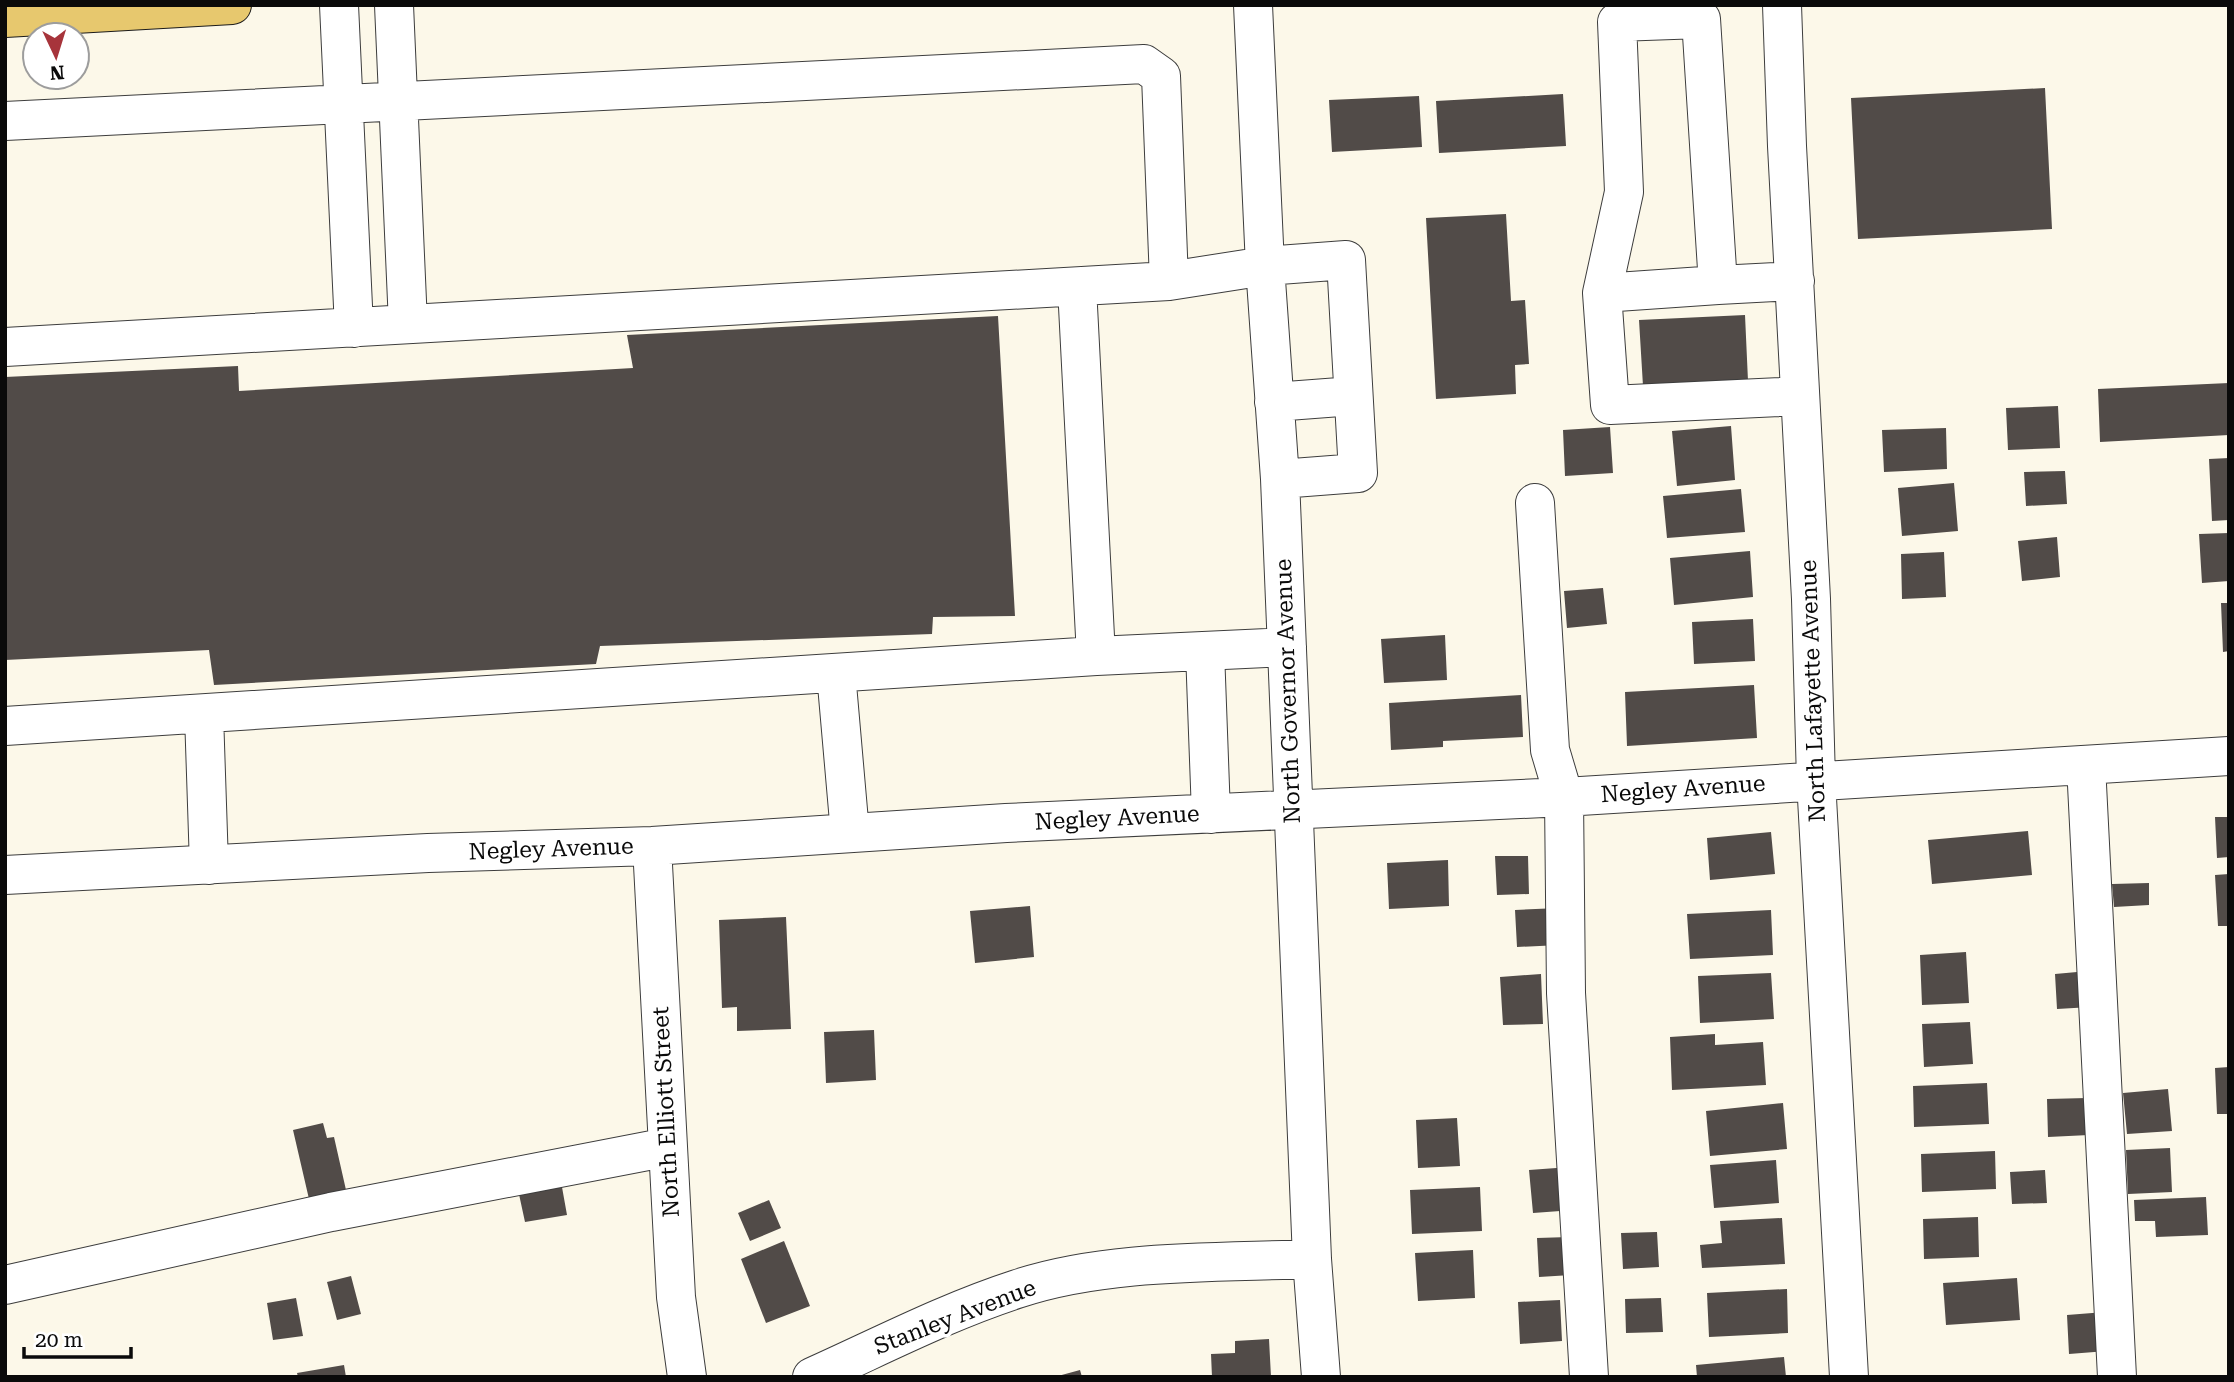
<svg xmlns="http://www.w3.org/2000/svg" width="2234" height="1382" viewBox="0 0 2234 1382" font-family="'Roboto Serif',serif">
	<rect width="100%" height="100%" fill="#fcf8e9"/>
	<!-- building -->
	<path fill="#514b48" d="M2045,88l7,141 -194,10 -7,-141z
		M1563,94l3,52 -127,7 -3,-52z
		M1419,96l3,51 -90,5 -3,-52z
		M1506,214l5,87 14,-1 4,64 -14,1 1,29 -80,5 -10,-181z
		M1745,315l3,66 -105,5 -4,-66z
		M998,316l17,300 -82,1 -1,17 -332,12 -4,18 -382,21 -5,-35 -204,10v-283l233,-11 1,25 394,-23 -6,-33z
		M2229,383v52l-129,7 -2,-53z
		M2058,406l2,42 -52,2 -2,-42z
		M1731,426l4,54 -58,6 -5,-55z
		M1610,427l3,46 -48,3 -2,-46z
		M1946,428l1,41 -63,3 -2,-42z
		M2229,458v62l-17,1 -3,-62z
		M2065,471l2,33 -41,2 -2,-34z
		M1954,483l4,48 -56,5 -4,-48z
		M1741,489l4,43 -78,6 -4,-42z
		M2229,533v48l-27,2 -3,-49z
		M2057,537l3,40 -38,4 -4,-40z
		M1750,551l3,46 -79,8 -4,-47z
		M1944,552l2,45 -44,2 -1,-45z
		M1603,588l4,36 -40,4 -3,-37z
		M2221,603h8v48l-6,1z
		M1753,619l2,42 -61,3 -2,-42z
		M1445,635l2,45 -63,3 -3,-44z
		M1754,685l3,53 -130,8 -2,-54z
		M1521,695l2,42 -80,4v6l-52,3 -2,-47z
		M2215,817h14v40l-12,1z
		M2028,831l4,44 -100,9 -4,-44z
		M1771,832l4,42 -65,6 -3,-42z
		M1495,856h33l1,38 -32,1z
		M1448,860l1,46 -60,3 -2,-46z
		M2229,874v52h-11l-3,-51z
		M2149,883v22l-35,2 -2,-23z
		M1030,906l4,51 -59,6 -5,-52z
		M1559,908l1,37 -43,2 -2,-37z
		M1771,910l2,45 -83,4 -3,-45z
		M786,917l5,112 -54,2v-24l-15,1 -3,-88z
		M1966,952l3,51 -47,2 -2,-50z
		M2088,971l3,36 -34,2 -2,-35z
		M1771,973l3,46 -74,4 -2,-47z
		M1541,974l2,50 -40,1 -3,-48z
		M1970,1022l3,42 -49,3 -2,-43z
		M874,1030l2,50 -50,3 -2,-51z
		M1715,1034v11l48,-3 3,43 -94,5 -2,-53z
		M2229,1067v47h-12l-2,-46z
		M1987,1083l2,41 -75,3 -1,-41z
		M2168,1089l4,42 -45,3 -4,-41z
		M2087,1098l2,37 -41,2 -1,-38z
		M1783,1103l4,46 -77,7 -4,-45z
		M1457,1118l3,48 -42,2 -2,-48z
		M323,1123l4,15 7,-1 12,53 -37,9 -16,-69z
		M2170,1148l2,44 -44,2 -2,-44z
		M1995,1151l1,38 -74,3 -1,-38z
		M1776,1160l3,43 -65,5 -4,-43z
		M1570,1167l4,43 -41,3 -4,-43z
		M2045,1170l2,33 -35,1 -2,-32z
		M560,1176l7,39 -42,7 -8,-37z
		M1480,1187l2,44 -70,3 -2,-44z
		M2206,1197l2,38 -52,2 -1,-16h-20l-1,-21z
		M769,1200l12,28 -31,13 -12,-28z
		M1978,1217l1,40 -55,2 -1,-40z
		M1782,1218l3,46 -83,4 -2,-23 22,-2 -2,-22z
		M1657,1232l2,35 -36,2 -2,-36z
		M1569,1237l2,38 -32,2 -2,-39z
		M784,1241l26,65 -44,17 -25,-64z
		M1473,1250l2,48 -57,3 -3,-48z
		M351,1276l10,38 -24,6 -10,-38z
		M2017,1278l3,42 -74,5 -3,-42z
		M1787,1289l1,44 -79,4 -2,-44z
		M296,1298l7,38 -30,4 -6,-37z
		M1661,1298l2,34 -37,1 -1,-34z
		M1560,1300l2,41 -42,3 -2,-42z
		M2105,1312l2,39 -38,3 -2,-39z
		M1269,1339l2,38h-59l-1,-23 24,-1v-12z
		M1784,1357l2,20h-89l-1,-12z
		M344,1365l2,12h-48l-1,-4z
		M1080,1370l2,7h-24v-1z"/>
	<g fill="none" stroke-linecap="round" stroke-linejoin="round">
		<defs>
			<path id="minor" d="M339,5l15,323
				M394,5l14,319
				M1253,5l12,261 15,213 32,780 9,118
				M1782,5l5,141 24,453 5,181 33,597
				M5,121l1139,-57 17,12 8,205
				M1795,281l-77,4 -17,-266 -84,3 7,170 -22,101 8,112 189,-9
				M1077,287l19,369
				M1602,293l116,-8
				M5,347l1164,-66 96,-15 81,-6 12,213 -78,6
				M1274,402l79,-6
				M1535,503l15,247 14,47 2,196 23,384
				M1205,651l6,163
				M836,673l14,160
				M204,714l5,151
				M5,726l1091,-70 191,-9
				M2086,765l31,612
				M652,846l24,451 11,80
				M5,875l423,-22 224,-7 354,-23 558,-26 665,-41
				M5,1285l326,-73 337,-65
				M812,1377c67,-30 134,-65 205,-88 89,-30 201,-26 295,-30"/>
			<path id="major" d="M5,18l227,-13"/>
		</defs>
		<!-- minor casing -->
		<use href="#minor" stroke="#3d3d3d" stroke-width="40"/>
		<!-- major casing -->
		<use href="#major" stroke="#1b1b1b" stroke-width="40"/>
		<!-- minor -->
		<use href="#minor" stroke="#fff" stroke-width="38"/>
		<!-- major -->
		<use href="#major" stroke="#e7c86e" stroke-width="38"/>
	</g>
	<g text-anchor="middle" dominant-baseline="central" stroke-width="7" stroke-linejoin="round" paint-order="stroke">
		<!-- street labels -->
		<g font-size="23" fill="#0a0a0a" stroke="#fff">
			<text transform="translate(1288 691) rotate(-92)">North Governor Avenue</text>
			<text transform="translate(1813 691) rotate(-92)">North Lafayette Avenue</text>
			<text transform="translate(1683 789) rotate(-4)">Negley Avenue</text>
			<text transform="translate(1117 818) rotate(-3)">Negley Avenue</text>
			<text transform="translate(551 849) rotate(-2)">Negley Avenue</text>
			<text transform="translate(666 1112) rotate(-93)">North Elliott Street</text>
			<text transform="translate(955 1317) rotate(-21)">Stanley Avenue</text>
		</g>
	</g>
	<!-- border -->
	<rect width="2234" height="1382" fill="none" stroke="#0a0a0a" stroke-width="14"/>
	<!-- north arrow -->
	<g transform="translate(56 56) rotate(176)"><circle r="33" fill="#ffffff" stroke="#9d9d9d" stroke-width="2"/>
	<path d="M0-5L12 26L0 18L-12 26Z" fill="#a7343b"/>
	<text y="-10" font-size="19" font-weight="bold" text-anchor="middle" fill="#0a0a0a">N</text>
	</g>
	<!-- scale -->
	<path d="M24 1347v10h107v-10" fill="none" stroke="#0a0a0a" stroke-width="3.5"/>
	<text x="35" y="1347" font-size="21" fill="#0a0a0a" stroke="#ffffff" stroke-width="5" paint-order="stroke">20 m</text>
</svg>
